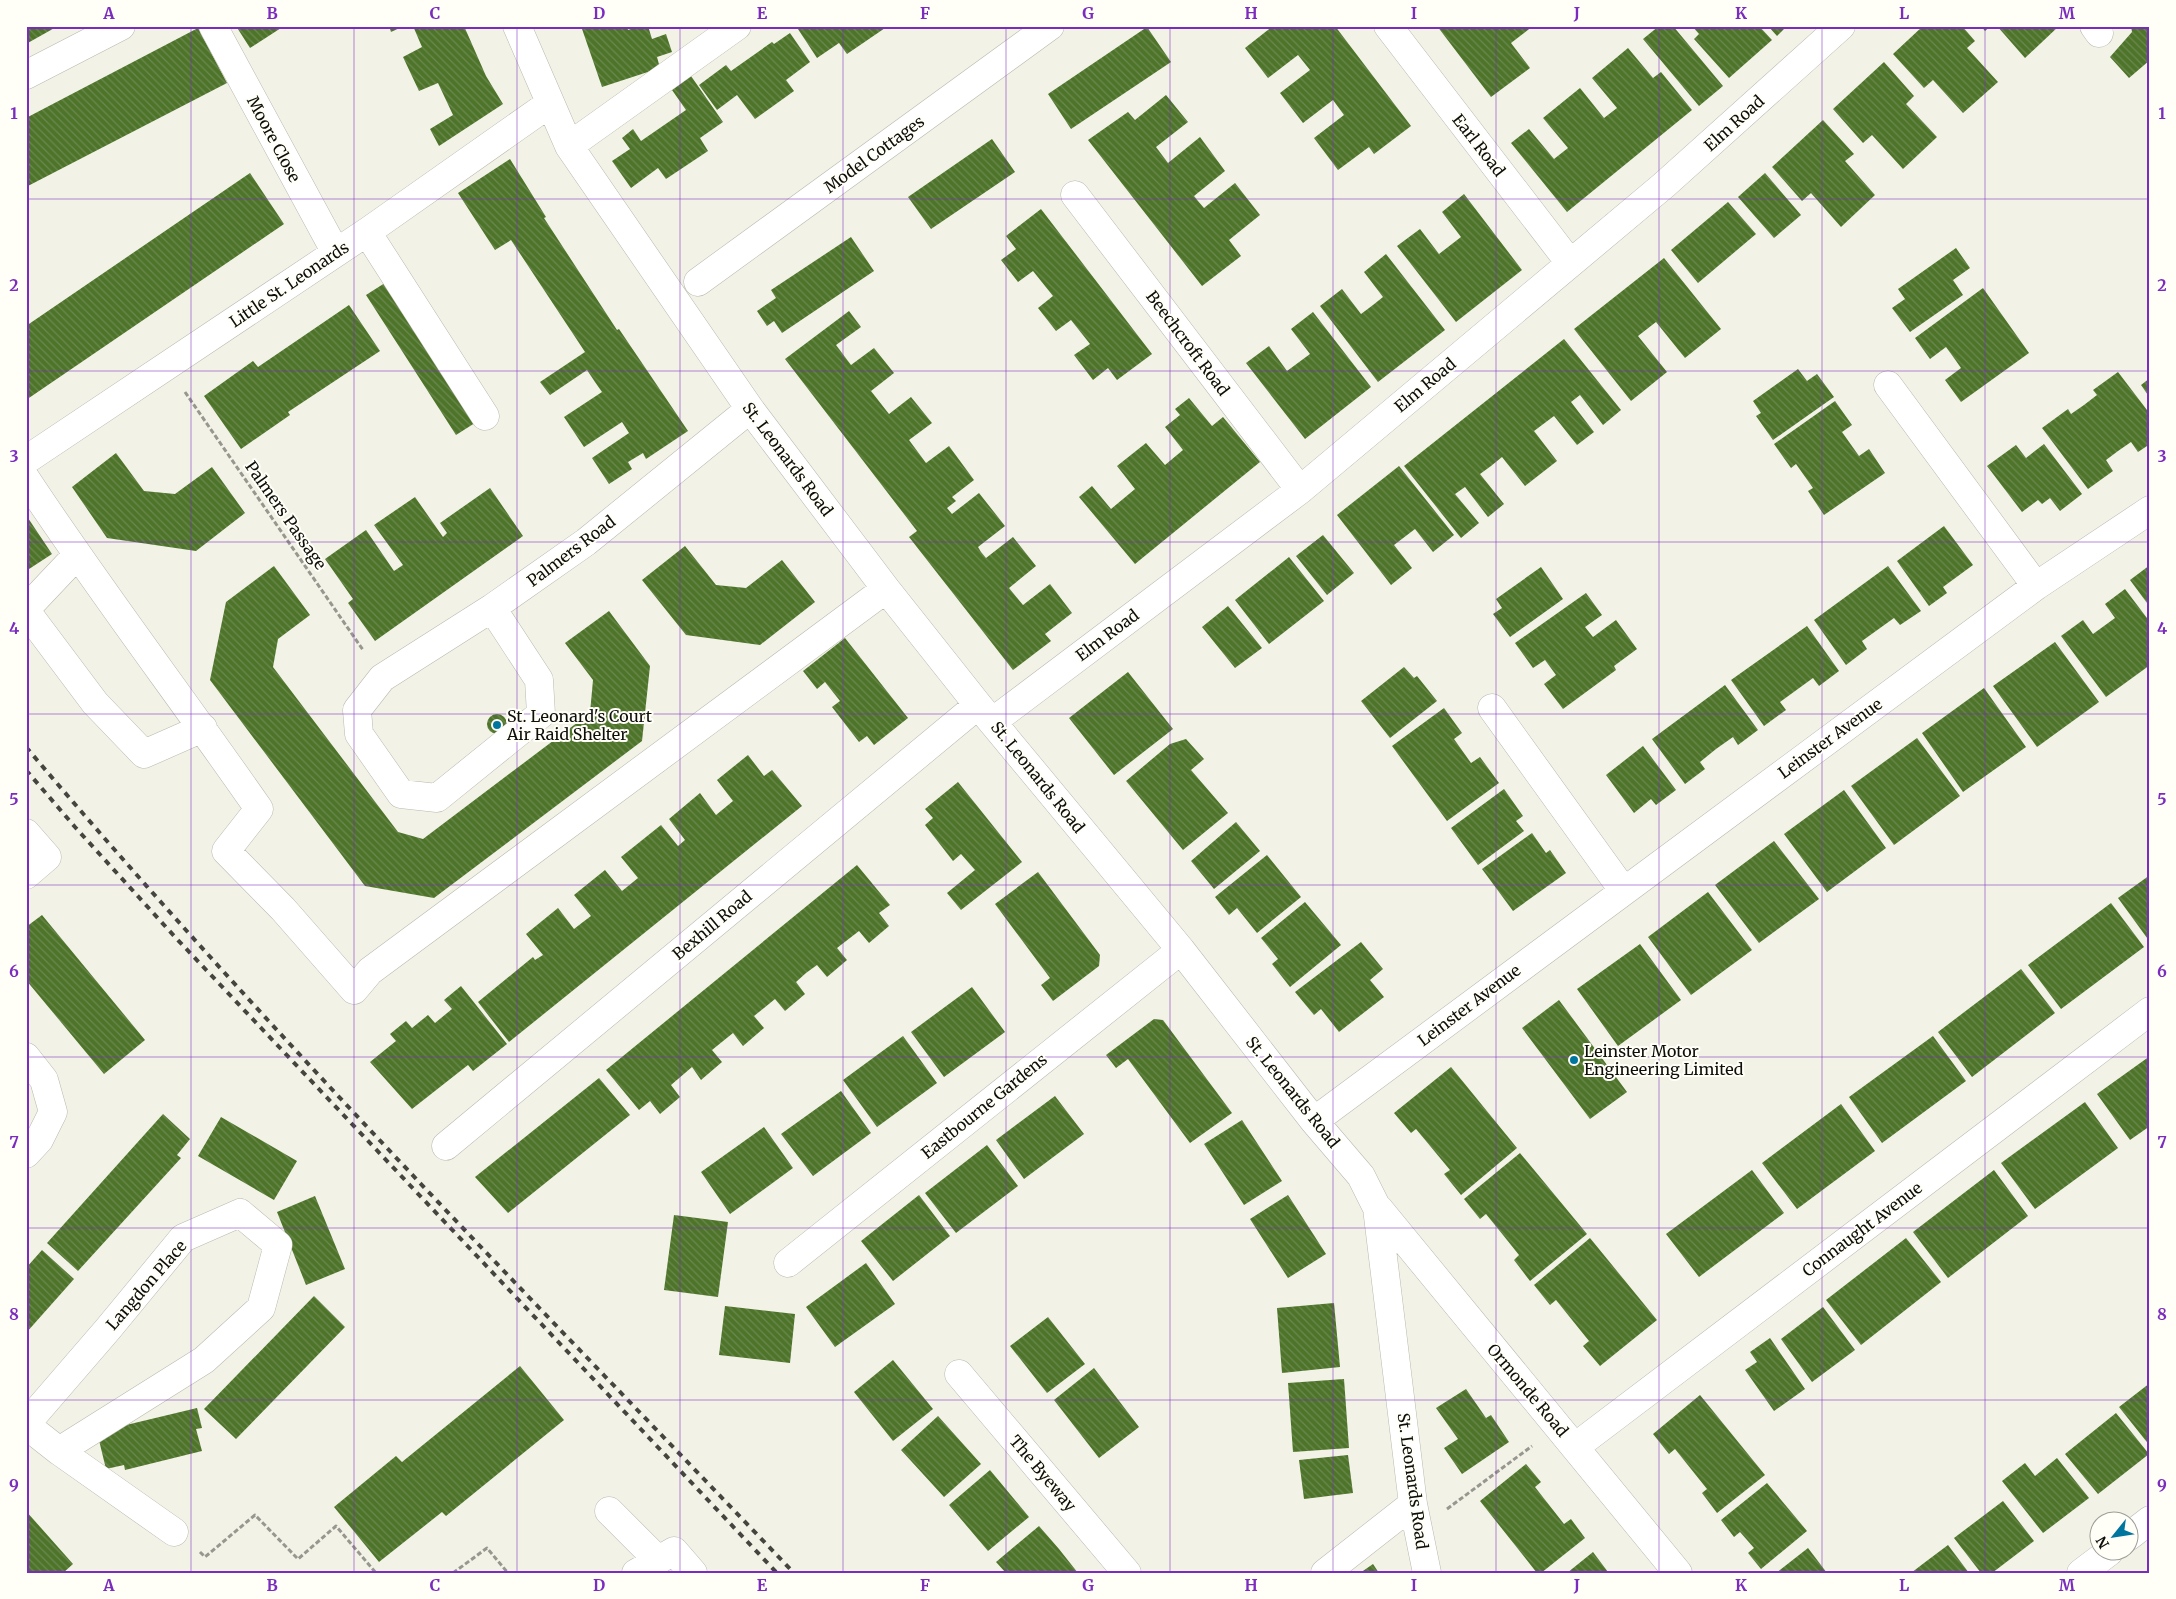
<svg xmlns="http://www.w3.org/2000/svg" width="2176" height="1599" viewBox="0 0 2176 1599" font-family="Merriweather,serif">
	<defs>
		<pattern id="building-back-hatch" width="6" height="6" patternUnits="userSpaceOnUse" patternTransform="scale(1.25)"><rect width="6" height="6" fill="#4d7428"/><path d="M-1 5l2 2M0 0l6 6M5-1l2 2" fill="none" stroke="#6c8852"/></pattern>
	</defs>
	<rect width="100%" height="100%" fill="#f2f2e7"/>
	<!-- building -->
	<path fill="url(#building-back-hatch)" d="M26,26h32l-32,18z
		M236,26h44l1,2 -31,20z
		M389,26h15l-13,6z
		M413,26h51l22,50 17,28 -64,42 -9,-17 23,-14 -15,-32 -19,8 -16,-34 19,-10z
		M581,26h46l1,4 10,-4h10l4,13 14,-5 6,18 -15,5 3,11 -58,19z
		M796,26h92l-41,28 -8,-11 -22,15z
		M1273,26h62l76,100 -37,28 -5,-7 -31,23 -24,-32 30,-23 -11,-15 -30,23 -23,-30 30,-23 -12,-15 -30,23 -23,-30z
		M1437,26h96l-22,17 19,25 -39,29z
		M1659,26h14l50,60 -24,20 -56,-67z
		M1692,26h67l13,14 -43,38 -35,-39 5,-5z
		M1768,26h19l-10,10z
		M1923,26h39l13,15 -8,7 31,34 -35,31 -30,-33 -9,8 -31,-34z
		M1981,26h10l-6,5z
		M1997,26h62l-34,32z
		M2131,26h19v34l-21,18 -19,-21 22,-25z
		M1147,27l24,35 -100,67 -23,-35z
		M198,28l29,55 -201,104v-69z
		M790,33l20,29 -24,18 8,11 -39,28 -18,-24 -20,15 -18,-25 27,-20 5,6 41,-29 2,2z
		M1628,48l25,30 8,-6 31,38 -125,102 -56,-69 18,-14 25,30 14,-11 -25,-30 37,-30 24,30 13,-10 -25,-30z
		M1884,62l30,34 -8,8 31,33 -34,32 -31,-34 -9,8 -30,-34z
		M691,76l32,46 -23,16 8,13 -42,28 -8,-11 -27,20 -19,-27 18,-12 -8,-11 11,-9 8,12 45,-31 -14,-20z
		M1166,95l22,27 -32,25 12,16 32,-26 25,34 -31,25 4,5 6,7 31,-25 25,32 -31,25 12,16 -39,30 -114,-146 40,-28 7,8z
		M1823,120l31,34 -9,7 30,34 -34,32 -30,-34 -9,8 -30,-34z
		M992,139l23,33 -84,57 -23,-32z
		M510,159l36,58 -2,1 73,112 2,-1 69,102 -42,28 -3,-6 -15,9 4,7 -23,15 -17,-26 37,-25 -7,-11 -38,25 -20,-30 38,-25 -7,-10 -8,-12 -37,25 -10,-13 45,-30 -74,-112 -16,10 -37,-57z
		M250,173l34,51 -258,176v-74z
		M1765,173l36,42 -27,23 -36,-41z
		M1464,194l58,76 -66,52 -59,-76 23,-17 19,25 22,-17 -19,-25z
		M1728,202l28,32 -58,49 -27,-33z
		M1041,209l111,145 -35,26 -9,-12 -15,12 -19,-25 16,-11 -19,-24 -15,11 -18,-23 15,-12 -20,-25 -15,11 -17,-22 15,-11 -10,-13z
		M851,237l23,34 -92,62 -8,-12 -7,5 -10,-15 19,-13 -5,-8z
		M1956,248l14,20 -17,12 10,15 -53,37 -18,-24 13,-9 -7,-10z
		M1386,254l59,76 -67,52 -58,-76 22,-17 19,25 12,-9 10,-8 -19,-25z
		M1664,258l57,71 -36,29 -29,-36 -18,14 29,36 -36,29 -57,-72z
		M388,281l90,140 -22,14 -90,-140z
		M1983,288l46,65 -68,49 -16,-22 16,-12 -7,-10 -8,-11 -16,12 -15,-21z
		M349,305l31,46 -92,61 2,3 -49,34 -37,-53 49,-35 5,6z
		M849,311l12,16 -25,18 15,20 23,-17 20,25 -23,18 18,23 22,-17 21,26 -23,17 17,23 23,-17 25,34 -22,17 4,4 -9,7 5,6 27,-21 26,33 -27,21 3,5 5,6 27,-21 23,29 -27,22 14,17 27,-21 22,29 -27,21 6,7 -38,29 -104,-133 8,-6 -132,-172z
		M1313,312l58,75 -66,52 -59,-76 23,-17 18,25 23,-17 -19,-25z
		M1564,339l57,71 -18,15 -23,-30 -9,7 23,30 -17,13 -23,-29 -20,15 23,30 -32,25 -23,-29 -11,9 -11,8 24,30 -16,13 -23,-30 -10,7 24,29 -18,15 -57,-72z
		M1798,369l9,12 10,-7 17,23 -61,43 -17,-24 5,-3 -8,-12z
		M2118,372l32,42v30l-12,8 -7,-10 -13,9 -12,9 7,11 -25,18 -46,-61 26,-19 3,5 13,-9 13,-10 -4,-5z
		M2150,378v20l-9,-13z
		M1189,398l23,28 11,-9 37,45 -125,102 -56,-67 13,-11 19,23 24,-20 -18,-23 29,-23 19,22 18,-15 -18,-23 15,-12 -5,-6z
		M1835,401l17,24 -10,7 17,24 10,-7 16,24 -61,42 -16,-24 5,-3 -17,-24 -5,4 -17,-24z
		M2044,444l38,50 -22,17 -10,-13 -8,6 -4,-4 -16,12 -35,-46 29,-21 10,13z
		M116,453l28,38 31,3 37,-27 33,46 -49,38 -89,-13 -35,-51z
		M1399,466l55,69 -21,17 -18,-23 -21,16 18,23 -21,17 -54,-70z
		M490,488l33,48 -148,105 -27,-38 5,-4 -28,-40 41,-29 28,41 9,-6 -29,-40 41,-28 28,40 4,-4 -7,-10z
		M26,515l26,39 -26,17z
		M1944,526l29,39 -30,22 4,6 -18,13 -32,-45z
		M1323,535l31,38 -27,22 -31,-39z
		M685,546l31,39 30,3 36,-28 33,42 -55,43 -74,-10 -44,-55z
		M1289,557l35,44 -55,43 -34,-44z
		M2150,565v42l-20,-27z
		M274,566l36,49 -32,24 -5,28 125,165 25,7 167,-126 3,-33 -28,-37 44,-32 41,55 -8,75 -208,157 -69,-12 -155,-206 16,-78z
		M1888,566l33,45 -21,14 -6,-7 -32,23 5,8 -21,16 -32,-45z
		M1541,567l22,32 -53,38 -17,-23 9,-6 -6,-9z
		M2125,589l25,33v43l-44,32 -45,-61 22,-16 10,14 22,-16 -10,-14z
		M1586,593l16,22 -17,12 8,10 23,-17 21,29 -23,17 2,4 -53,39 -19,-25 12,-9 -11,-15 -12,8 -18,-25z
		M1228,606l34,42 -27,20 -33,-41z
		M1807,626l32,45 -20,15 -6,-8 -33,24 6,8 -22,16 -33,-46z
		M845,638l63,80 -34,27 -7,-9 -8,6 -27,-35 8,-6 -15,-19 -8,7 -14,-18z
		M2055,642l44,60 -62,45 -44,-61z
		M1404,667l10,11 3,-2 20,25 -47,37 -29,-37z
		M1128,672l45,57 -59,46 -45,-57z
		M1725,685l33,45 -20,15 -5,-8 -17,12 -16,13 5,7 -20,15 -33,-45z
		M1984,688l42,59 -63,45 -41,-59z
		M1444,708l18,25 -8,6 17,24 9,-6 19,26 -52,38 -55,-75z
		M487 724a10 10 0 1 1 20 0a10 10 0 1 1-20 0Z
		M1917,738l43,58 -66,49 -43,-59z
		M1186,739l18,20 -13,11 37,43 -45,37 -57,-69 44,-37z
		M1643,746l33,44 -20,15 -5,-6 -17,14 -28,-38z
		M748,755l16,21 8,-6 30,36 -293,236 -31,-40 55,-45 2,3 8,-5 -17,-21 32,-26 16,21 9,-7 8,-6 -17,-21 31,-25 17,21 16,-13 -17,-21 40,-32 17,21 7,-6 -16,-21 31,-26 16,22 17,-14 -16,-21z
		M958,782l64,80 -61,48 -14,-17 28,-23 -14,-16 -8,7 -28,-36 8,-7 -8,-9z
		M1504,789l19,27 -7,5 8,10 -46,34 -27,-37z
		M1844,790l42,58 -59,44 -43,-58z
		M1236,822l24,29 -46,38 -23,-28z
		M1532,833l14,20 4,-3 16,23 -53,38 -31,-42z
		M1774,841l45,58 -60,44 -44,-58z
		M1267,855l34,42 -44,36 -20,-25 -8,7 -14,-18z
		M857,865l33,40 -11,8 10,13 -20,17 -10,-12 -22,17 10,12 -20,17 -10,-12 -11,8 -10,9 9,12 -20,17 -10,-12 -11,9 -10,8 10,12 -21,18 -10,-13 -21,17 10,12 -21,18 -9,-13 -21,18 9,12 -20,17 -10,-13 -11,9 -33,-40z
		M1038,872l62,83 -1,11 -46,35 -12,-16 9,-7 -55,-74z
		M2150,875v67l-32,-44z
		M1708,892l44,58 -61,45 -43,-58z
		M1305,902l36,43 -51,42 -18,-23 6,-5 -17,-21z
		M2111,903l33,44 -83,62 -33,-44z
		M42,915l103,125 -41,34 -78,-94v-53z
		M1361,942l22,27 -13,11 14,17 -45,35 -18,-23 -7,6 -19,-23z
		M1640,944l41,56 -63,46 -41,-57z
		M2021,969l34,44 -83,64 -34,-45z
		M461,986l46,58 -34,27 -5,-6 -56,44 -42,-47 26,-21 -6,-7 16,-13 6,7 16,-13 7,8 17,-14 -8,-9z
		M972,987l33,45 -61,45 -33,-45z
		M1559,1000l68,92 -37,27 -68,-91z
		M1154,1019l9,1 69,93 -42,30 -62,-84 -12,9 -10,-13z
		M903,1036l34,47 -60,44 -34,-47z
		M1933,1036l33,45 -84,62 -33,-46z
		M2150,1056v70l-20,14 -33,-46z
		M1451,1067l66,81 -56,47 -17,-21 6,-4 -34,-41 -5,4 -17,-20z
		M599,1078l31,37 -122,98 -33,-36z
		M841,1091l30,42 -58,43 -32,-42z
		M1055,1096l29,38 -60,45 -28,-39z
		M2085,1102l33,46 -83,61 -34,-46z
		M1841,1104l34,47 -78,58 -35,-46z
		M163,1114l27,25 -13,16 4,3 -103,113 -31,-28z
		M221,1117l76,44 -23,39 -76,-44z
		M1242,1120l40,61 -38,24 -40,-61z
		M764,1127l29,41 -63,46 -29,-42z
		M987,1145l31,41 -62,47 -31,-40z
		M1520,1153l67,81 -57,47 -16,-21 5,-5 -16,-20 -17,-21 -6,5 -16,-20z
		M1752,1170l32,43 -85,64 -33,-43z
		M1994,1170l34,46 -80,62 -35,-46z
		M919,1195l31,41 -57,45 -32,-40z
		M1288,1195l38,59 -38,24 -38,-59z
		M315,1196l30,73 -39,16 -29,-73z
		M674,1215l54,7 -10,75 -54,-7z
		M1590,1238l67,82 -57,46 -17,-20 6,-5 -33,-41 -6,5 -16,-20z
		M1906,1238l35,44 -80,63 -35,-45z
		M42,1250l32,29 -48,54v-65z
		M866,1263l29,41 -60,43 -29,-40z
		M314,1296l31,31 -109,112 -32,-30z
		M1334,1303l6,64 -58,6 -5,-65z
		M725,1306l70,8 -5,49 -71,-8z
		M1823,1307l32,43 -43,32 -31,-43z
		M1048,1317l37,47 -38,29 -37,-47z
		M1770,1338l35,51 -31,22 -29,-41 12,-8 -7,-10z
		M893,1360l40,49 -40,32 -39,-49z
		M520,1366l44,54 -118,96 -4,-4 -63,50 -45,-55 62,-51 6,6z
		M1094,1368l45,59 -40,31 -45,-58z
		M1344,1379l5,69 -56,4 -5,-69z
		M2150,1383v63l-31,-39z
		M1466,1389l20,29 5,-3 18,27 -47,32 -18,-26 14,-9 -22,-31z
		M1700,1395l65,80 -48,38 -15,-20 5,-4 -32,-40 -6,5 -16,-20z
		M197,1408l5,20 -6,1 6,22 -77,19 -1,-5 -18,4 -9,-37z
		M2116,1413l33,41 -51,40 -33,-40z
		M938,1416l43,48 -37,33 -43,-47z
		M1348,1455l5,38 -49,6 -5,-39z
		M2057,1458l32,40 -46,35 -41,-52 23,-18 10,13z
		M1526,1464l15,18 -6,5 29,37 7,-5 14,19 -44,35h-4l-57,-72z
		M990,1470l39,47 -41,34 -39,-46z
		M1767,1483l40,48 -46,38 -13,-16 6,-5 -14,-16 -6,5 -13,-17z
		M2003,1501l31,40 -42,32h-11l-27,-35z
		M26,1511l47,53 -10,9h-37z
		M1039,1526l20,23 19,24h-72l-10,-11z
		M1948,1545l21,28h-58l13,-10z
		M1808,1548l19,25h-51z
		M1593,1552l15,20 -41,1z
		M1373,1564l6,9h-19z"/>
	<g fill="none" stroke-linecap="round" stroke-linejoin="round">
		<defs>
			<path id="minor" d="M213,26l122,225
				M517,26l52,120 181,263 136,180 92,116 203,245 133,171 47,55 16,32 36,296 14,69
				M1388,26l182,237
				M2094,26l5,7
				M26,75l95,-49
				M569,146l168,-120
				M1075,195l225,295
				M367,232l118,184
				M698,282l352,-256
				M1888,385l148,201
				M26,460l341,-228 182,-128
				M26,479c74,112 156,219 233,330l-33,42 57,58 71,81 16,-19 516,-382
				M492,608l47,72 2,34 -104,84 -36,-4 -42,-60 -2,-24 25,-32 110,-70 94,-66 164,-133
				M26,609l51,-54
				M26,611l69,92 49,51 59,-26
				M1492,708l131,182
				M992,722l308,-232 364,-305 177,-159
				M26,833l21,24 -21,18
				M26,1057l18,23 9,32 -14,28 -13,14
				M1314,1121l722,-535 114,-76
				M446,1146l532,-441
				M1379,1209l299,364
				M788,1263l393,-313
				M959,1374l168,199
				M26,1424l82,-95 75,-91 57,-25 38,32 -17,63 -57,52 -145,91
				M26,1425l33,26 115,81
				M1575,1447l575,-436
				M609,1511l49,49
				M2128,1537l22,-17
				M636,1573l38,-22 19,22
				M1325,1573l88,-69
				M2081,1573l28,-21"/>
		</defs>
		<!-- minor casing -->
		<use href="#minor" stroke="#b9b9ae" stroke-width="29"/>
		<!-- path -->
		<path stroke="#97978f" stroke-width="3" stroke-dasharray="5 2.5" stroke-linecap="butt" d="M185,392l178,258
			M1447,1509l85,-63
			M200,1552l5,5 50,-42 43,44 38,-33 40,47
			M453,1573l34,-25 21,25"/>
		<!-- minor -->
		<use href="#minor" stroke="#fff" stroke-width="28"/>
		<!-- rail -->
		<path stroke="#45453f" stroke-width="4" stroke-dasharray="6 6" stroke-linecap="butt" d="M26,747c243,287 508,554 768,826
			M26,770l49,57 100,110 602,636"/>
	</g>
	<!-- grid -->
	<path fill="none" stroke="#7b2cbf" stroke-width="1" stroke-opacity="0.55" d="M191,26v1547M354,26v1547M517,26v1547M680,26v1547M843,26v1547M1006,26v1547M1170,26v1547M1333,26v1547M1496,26v1547M1659,26v1547M1822,26v1547M1985,26v1547M26,199h2124M26,371h2124M26,542h2124M26,714h2124M26,885h2124M26,1057h2124M26,1228h2124M26,1400h2124"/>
	<!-- markers -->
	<g fill="#00769f" stroke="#fffff8" stroke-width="2">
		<circle cx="497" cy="725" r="5"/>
		<circle cx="1574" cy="1060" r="5"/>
	</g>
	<g text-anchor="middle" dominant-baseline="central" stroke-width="4" stroke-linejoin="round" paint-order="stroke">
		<!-- street labels -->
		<g font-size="16" fill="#0d0d09" stroke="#fffff8">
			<text transform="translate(1734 123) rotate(-42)">Elm Road</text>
			<text transform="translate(274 139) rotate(62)">Moore Close</text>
			<text transform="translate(1479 145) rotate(52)">Earl Road</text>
			<text transform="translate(874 154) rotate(-36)">Model Cottages</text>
			<text transform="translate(289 284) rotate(-34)">Little St. Leonards</text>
			<text transform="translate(1188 343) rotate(53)">Beechcroft Road</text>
			<text transform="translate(1425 385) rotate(-40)">Elm Road</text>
			<text transform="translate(788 459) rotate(53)">St. Leonards Road</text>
			<text transform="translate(286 515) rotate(55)">Palmers Passage</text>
			<text transform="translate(571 551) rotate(-37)">Palmers Road</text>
			<text transform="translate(1107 635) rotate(-37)">Elm Road</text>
			<text transform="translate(1830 738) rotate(-36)">Leinster Avenue</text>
			<text transform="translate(1038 777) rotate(51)">St. Leonards Road</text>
			<text transform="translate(712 925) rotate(-40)">Bexhill Road</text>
			<text transform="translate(1469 1005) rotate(-37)">Leinster Avenue</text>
			<text transform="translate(1293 1092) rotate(51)">St. Leonards Road</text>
			<text transform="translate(984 1106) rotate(-39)">Eastbourne Gardens</text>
			<text transform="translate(1862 1229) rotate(-37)">Connaught Avenue</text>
			<text transform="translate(146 1285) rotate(-49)">Langdon Place</text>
			<text transform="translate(1528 1390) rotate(50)">Ormonde Road</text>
			<text transform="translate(1043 1473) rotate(50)">The Byeway</text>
			<text transform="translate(1413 1481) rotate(82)">St. Leonards Road</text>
		</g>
		<!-- poi labels -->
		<g font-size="16" fill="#0d0d09" stroke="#fffff8" text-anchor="start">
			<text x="507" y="716">St. Leonard's Court<tspan x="507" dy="18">Air Raid Shelter</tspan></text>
			<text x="1584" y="1051">Leinster Motor<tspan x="1584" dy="18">Engineering Limited</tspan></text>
		</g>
	</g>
	<!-- border -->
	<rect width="2176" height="1599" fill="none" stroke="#fffff8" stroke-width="55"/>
	<!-- north arrow -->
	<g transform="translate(2114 1536) rotate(240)"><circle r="24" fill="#fffff8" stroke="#9e9e98"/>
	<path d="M0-4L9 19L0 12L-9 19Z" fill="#00769f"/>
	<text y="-8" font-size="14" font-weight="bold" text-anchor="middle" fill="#0d0d09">N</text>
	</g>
	<rect x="28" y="28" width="2120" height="1544" fill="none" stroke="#7b2cbf" stroke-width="2"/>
	<g font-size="16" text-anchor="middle" font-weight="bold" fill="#7b2cbf">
		<text x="109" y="19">A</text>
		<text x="272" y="19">B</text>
		<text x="435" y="19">C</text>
		<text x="599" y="19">D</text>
		<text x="762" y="19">E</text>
		<text x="925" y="19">F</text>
		<text x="1088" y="19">G</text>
		<text x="1251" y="19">H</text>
		<text x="1414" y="19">I</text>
		<text x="1577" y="19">J</text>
		<text x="1741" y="19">K</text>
		<text x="1904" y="19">L</text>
		<text x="2067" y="19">M</text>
		<text x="14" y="119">1</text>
		<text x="2162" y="119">1</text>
		<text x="14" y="291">2</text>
		<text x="2162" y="291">2</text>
		<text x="14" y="462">3</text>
		<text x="2162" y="462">3</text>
		<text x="14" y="634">4</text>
		<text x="2162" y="634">4</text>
		<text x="14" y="805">5</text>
		<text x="2162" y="805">5</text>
		<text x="14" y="977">6</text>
		<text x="2162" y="977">6</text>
		<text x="14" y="1148">7</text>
		<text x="2162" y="1148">7</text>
		<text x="14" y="1320">8</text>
		<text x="2162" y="1320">8</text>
		<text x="14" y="1491">9</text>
		<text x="2162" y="1491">9</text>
		<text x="109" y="1591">A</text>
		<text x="272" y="1591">B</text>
		<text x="435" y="1591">C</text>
		<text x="599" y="1591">D</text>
		<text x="762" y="1591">E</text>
		<text x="925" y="1591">F</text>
		<text x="1088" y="1591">G</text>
		<text x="1251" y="1591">H</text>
		<text x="1414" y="1591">I</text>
		<text x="1577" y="1591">J</text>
		<text x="1741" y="1591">K</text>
		<text x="1904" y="1591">L</text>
		<text x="2067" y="1591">M</text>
	</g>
</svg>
